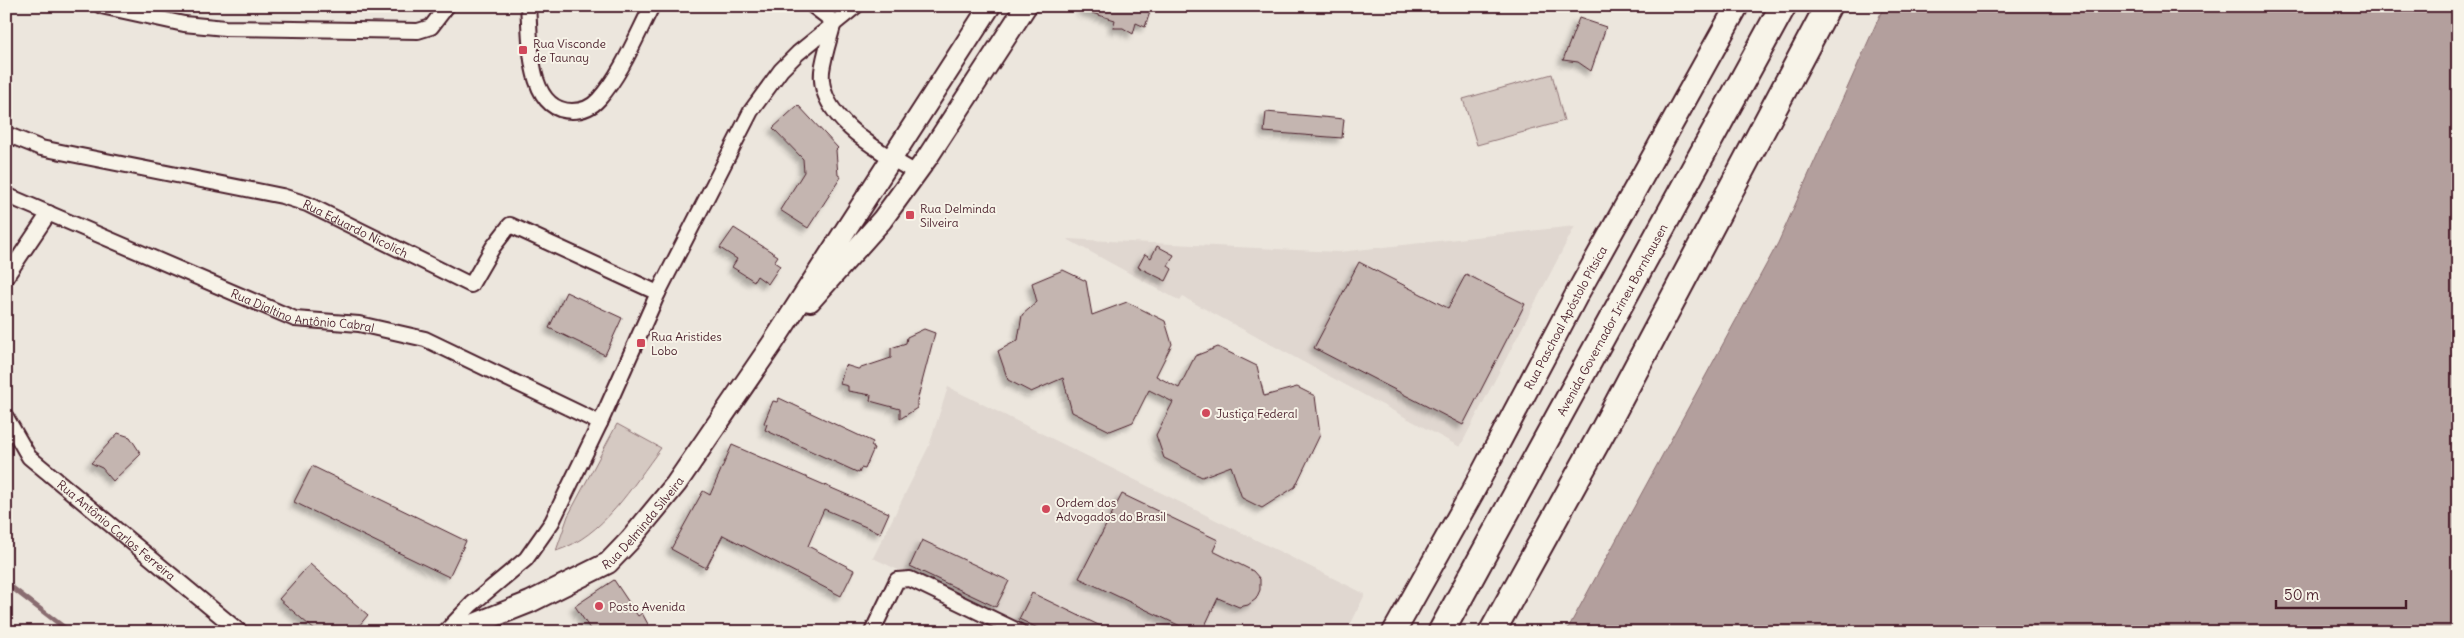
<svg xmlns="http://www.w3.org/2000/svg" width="2464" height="638" viewBox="0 0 2464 638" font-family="Delius,sans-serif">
	<defs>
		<filter id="shadow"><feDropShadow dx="-4.5" dy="4.5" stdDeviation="2.5" flood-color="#0004"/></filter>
	</defs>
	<rect width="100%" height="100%" fill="#ece6dd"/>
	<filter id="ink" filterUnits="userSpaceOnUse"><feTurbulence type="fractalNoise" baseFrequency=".02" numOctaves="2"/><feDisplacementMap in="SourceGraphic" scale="10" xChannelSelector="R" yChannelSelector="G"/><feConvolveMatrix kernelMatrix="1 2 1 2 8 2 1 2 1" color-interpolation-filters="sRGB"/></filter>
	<g filter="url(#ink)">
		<!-- built -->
		<path fill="#e0d7d0" d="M1575,226l-115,221 -277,-150 -3,4 -113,-62 272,13z
			M948,387l417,207 -18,38h-319l-155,-74 56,-112z"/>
		<!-- green -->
		<path fill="#d5c9c2" stroke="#907476" d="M1552,74l12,47 -87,24 -14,-46z
			M617,424l44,24c-29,38 -57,88 -105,103l12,-35z"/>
		<!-- water -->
		<path fill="#b39f9d" stroke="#896c6f" d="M1884,6h574v626h-892l212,-389z"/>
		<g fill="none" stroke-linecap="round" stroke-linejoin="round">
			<!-- stream -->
			<path stroke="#896c6f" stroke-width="5" d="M6,583l64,49"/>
		</g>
		<!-- building -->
		<path fill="#c4b5b0" stroke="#4a1f2b" filter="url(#shadow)" d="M1082,6h70l-7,21 -9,-4 -3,11 -10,-6h-10l2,-8 -33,-10z
			M1579,18l27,9 -15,44 -13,-9 -15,-2z
			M798,105l40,43 -2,2 2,25 3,2 -33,51 -28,-18 24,-38 -1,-13 -30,-31z
			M1266,112l78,7 -2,19 -78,-6z
			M734,228l44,28 -4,6 6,4 -12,18 -11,-8 -3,5 -22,-14 5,-8 -17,-11z
			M1157,246l17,9 -6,11 4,3 -6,12 -28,-14 7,-13 6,4z
			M1359,262l89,46 18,-34 59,30 -62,121 -149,-77z
			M1063,270l23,11 6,34 35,-13 38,19 7,23 -16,32 23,12 16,-32 23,-9 39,19 7,30 33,-9 18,9 5,39 -25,52 -33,21 -20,-10 -11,-32 -29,11 -38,-19 -8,-23 17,-33 -24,-12 -16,32 -23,9 -38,-19 -9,-34 -32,14 -23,-12 -10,-29 20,-11 4,-25 15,-13 -5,-19z
			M566,292l56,26 -17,37 -56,-27z
			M924,329l11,4 -18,68v7l-17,11v-10l-30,-8 1,-6 -23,-4v-5l-8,-2 5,-19 13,4 33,-11v-10l15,-5 1,-6z
			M779,398l94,44 -2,4 3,2 -9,21 -4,-1 -2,5 -94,-43 2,-6 -3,-1 9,-22 4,1z
			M118,433l12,4 11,17 -28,27 -11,-13 -11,-5z
			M732,445l157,68 -9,20 -56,-24 -16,37 46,24 -13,26 -118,-61 -17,33 -35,-19 32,-58 7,4z
			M312,466l154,75 -17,36 -155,-75z
			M1122,494l96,46 -5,11 40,20 7,8v11l-4,9 -8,6 -9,2 -21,-9 -16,34h-9l-114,-54z
			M922,540l87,41 -13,26 -86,-41z
			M310,564l58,51 -14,17h-37l-38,-33z
			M614,580l24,36 4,-3 7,13 -8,6h-49l-17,-26z
			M1032,593l81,39h-67l-27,-13z"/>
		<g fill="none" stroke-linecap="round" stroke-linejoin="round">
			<defs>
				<g id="street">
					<path d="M101,6l83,18 41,4 193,3 13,-4 16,-21"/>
					<path d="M528,6c3,32 -2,105 44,105 10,0 20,-4 27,-12 23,-26 37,-62 53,-93"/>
					<path d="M813,6l21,16c-4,16 -10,33 -12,49 -5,47 59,81 94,102"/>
					<path id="s1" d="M6,134l35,14 241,48 25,8 164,81 22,-38 17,-22 148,68"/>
					<path id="s2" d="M6,195l289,124 64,5 66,15 175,84"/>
					<path d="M6,277l43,-64"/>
					<path id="s3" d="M6,417l23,40 211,175"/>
					<path d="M445,632l27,-28 54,-45 26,-37 48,-99 58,-130 93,-182 30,-41 17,-17 58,-47"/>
					<path d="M872,632l25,-52 13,-1 110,53"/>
				</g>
				<g id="secondary">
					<path d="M810,301l72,-81 45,-62 99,-152"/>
					<path id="s4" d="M455,632l75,-30 78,-39 22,-23 46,-56 96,-140 218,-338"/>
				</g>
				<g id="primary">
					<path id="s5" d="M1394,632l78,-139 105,-199 160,-288"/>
				</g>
				<g id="highway">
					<path id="s6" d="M1441,632l342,-626"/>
					<path d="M1492,632l112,-203 224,-423"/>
				</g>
			</defs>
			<!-- street casing -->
			<use href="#street" stroke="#4a1f2b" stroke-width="18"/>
			<!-- secondary casing -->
			<use href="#secondary" stroke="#4a1f2b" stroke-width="24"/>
			<!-- primary casing -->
			<use href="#primary" stroke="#4a1f2b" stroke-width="26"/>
			<!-- highway casing -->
			<use href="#highway" stroke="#4a1f2b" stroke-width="29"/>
			<!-- street -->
			<use href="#street" stroke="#f7f3e8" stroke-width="14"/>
			<!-- secondary -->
			<use href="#secondary" stroke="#f7f3e8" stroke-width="20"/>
			<!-- primary -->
			<use href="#primary" stroke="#f7f3e8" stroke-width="22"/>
			<!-- highway -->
			<use href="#highway" stroke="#f7f3e8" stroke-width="25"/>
		</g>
	</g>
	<!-- markers -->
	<g fill="#d1495b" stroke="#f7f3e8" stroke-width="2">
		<rect x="518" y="45" width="10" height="10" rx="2.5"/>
		<rect x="905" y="210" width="10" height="10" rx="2.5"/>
		<rect x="636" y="338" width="10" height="10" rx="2.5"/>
		<circle cx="1206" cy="413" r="5"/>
		<circle cx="1046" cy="509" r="5"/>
		<circle cx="599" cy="606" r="5"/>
	</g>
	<g text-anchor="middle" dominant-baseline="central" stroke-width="4" stroke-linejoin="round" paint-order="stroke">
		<!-- poi labels -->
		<g font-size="12" fill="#4a1f2b" stroke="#f7f3e8" text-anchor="start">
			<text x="533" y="43">Rua Visconde<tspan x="533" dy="14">de Taunay</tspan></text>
			<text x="920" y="208">Rua Delminda<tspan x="920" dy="14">Silveira</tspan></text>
			<text x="651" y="336">Rua Aristides<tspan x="651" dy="14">Lobo</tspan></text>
			<text x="1216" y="413">Justiça Federal</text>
			<text x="1056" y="502">Ordem dos<tspan x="1056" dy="14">Advogados do Brasil</tspan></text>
			<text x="609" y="606">Posto Avenida</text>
		</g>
		<!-- street labels -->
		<g font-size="12" fill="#4a1f2b" stroke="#f7f3e8">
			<text stroke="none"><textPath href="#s1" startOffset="364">Rua Eduardo Nicolich</textPath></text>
			<text stroke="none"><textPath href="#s2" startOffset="320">Rua Dialtino Antônio Cabral</textPath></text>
			<text stroke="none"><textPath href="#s5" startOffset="358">Rua Paschoal Apóstolo Pítsica</textPath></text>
			<text stroke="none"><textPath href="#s6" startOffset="356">Avenida Governador Irineu Bornhausen</textPath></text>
			<text stroke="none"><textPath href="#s4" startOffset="221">Rua Delminda Silveira</textPath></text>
			<text stroke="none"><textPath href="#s3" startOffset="160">Rua Antônio Carlos Ferreira</textPath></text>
		</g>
	</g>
	<!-- margin -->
	<rect width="2464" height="638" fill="none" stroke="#f7f3e8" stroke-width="25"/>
	<rect x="12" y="12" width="2439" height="613" fill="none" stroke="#4a1f2b" stroke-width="2" filter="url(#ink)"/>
	<!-- scale -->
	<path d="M2276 600v8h130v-8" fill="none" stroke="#4a1f2b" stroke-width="2.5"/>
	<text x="2284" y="600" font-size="15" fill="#4a1f2b" stroke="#f7f3e8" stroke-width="4" paint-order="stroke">50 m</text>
</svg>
